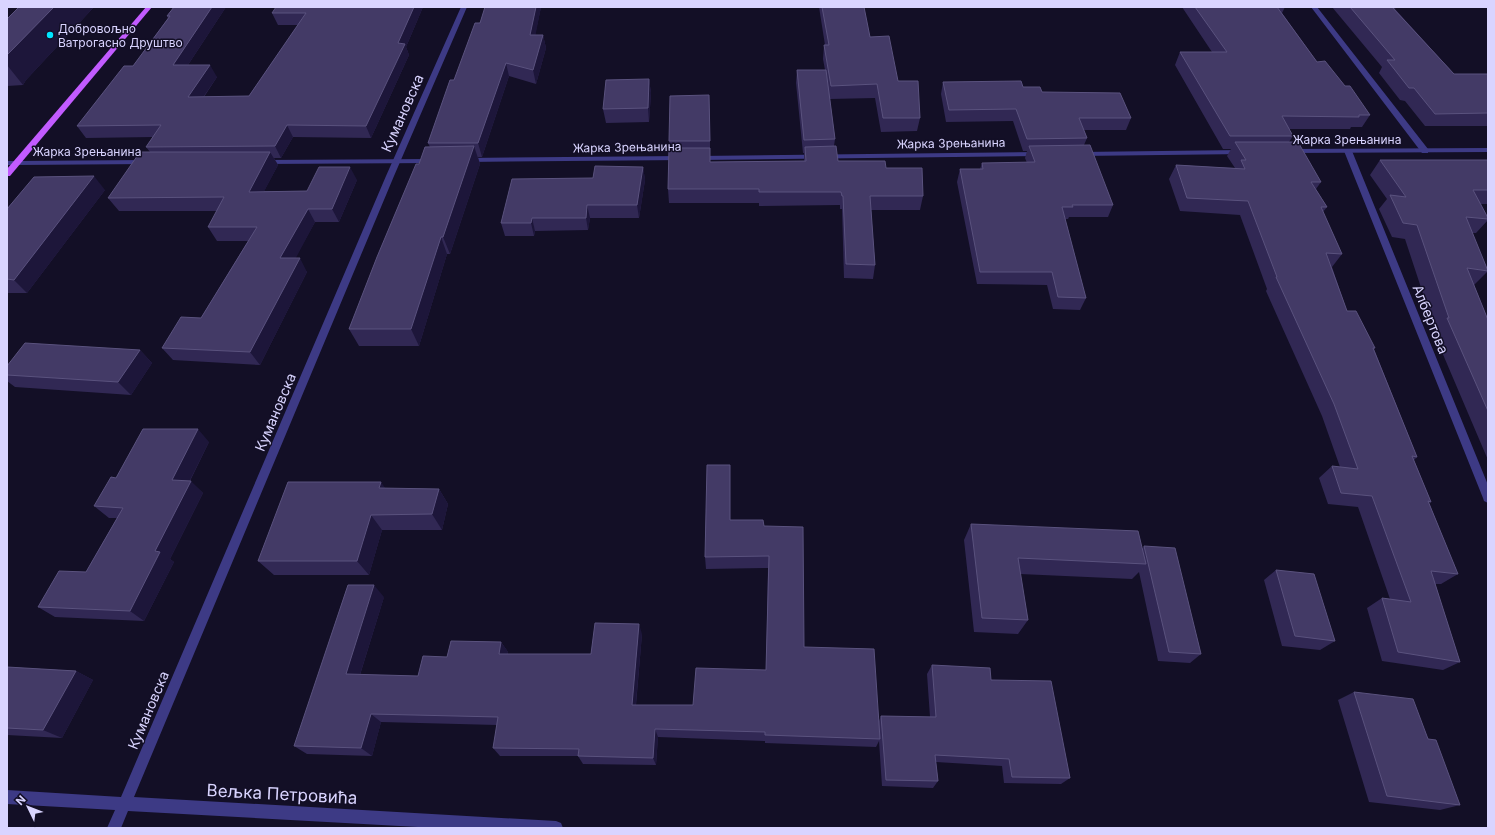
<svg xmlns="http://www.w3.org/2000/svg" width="1495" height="835" viewBox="0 0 1495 835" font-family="Inter,sans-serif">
	<rect width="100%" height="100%" fill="#130f26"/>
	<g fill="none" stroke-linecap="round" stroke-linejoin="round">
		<!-- minor -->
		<path fill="#3d3a85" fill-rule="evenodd" d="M461,7h6l-73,169 -260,621 422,24 5,2 2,5h-127l-308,-17 -7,17h-14l8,-18 -108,-6v-14l114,7 265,-621z
			M1311,7h6l111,142v4h-6z
			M1345,149h6l1,2 136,334v18l-4,-2 -1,-3 -139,-347z
			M7,161h9l4,2 -4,2h-9z"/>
		<!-- tertiary -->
		<path fill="#3d3a85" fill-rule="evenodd" d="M1488,148v4l-198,1 -4,-2 4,-2z
			M1242,150l4,2 -1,2 -165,2 -4,-2 4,-2z
			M1040,152h3v4l-345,4 -4,-2 4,-2z
			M682,156l4,2 -1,2 -219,2 -4,-2 4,-2z
			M432,159h3v4l-173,1 -4,-2 4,-2z
			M146,160l4,2 -1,2 -133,1 -4,-2 4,-2z"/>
		<!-- primary -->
		<path fill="#c25bff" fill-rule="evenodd" d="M146,7h6l-142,169h-3v-7z"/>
	</g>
	<!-- wall -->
	<path fill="#312854" d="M19,7h75l-68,73 -3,5 -16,1v-67z
		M174,7h52l-38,58 29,12 -13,20 45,-1 49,-71h-20l-6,-12 151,-6 -17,40 3,8 -38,83 -78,-1 -12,21h-7l4,7 -14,26h43l50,-11 -18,42h-24l-20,36 12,14 -47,93 -87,-5 -11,-12 39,-30 47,-77h-31l-9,-14 9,-16h-98l-11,-13 42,-46 -4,-5 7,-10 -67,1 -9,-12 56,-60 35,-48 -1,-2z
		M485,7h56l-6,28h8l3,13 -10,36 -27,-8 -27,81h-4l2,7 -30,90h-3l-28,92h-60l-10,-17 70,-165 11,-17 -2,-4 26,-63 26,-57z
		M819,7h45l6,30 28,44 22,37 -3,13 -36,1 -6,-34 -45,1 5,40 -1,7 4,15 48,7 37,28 -3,14h-49l4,55 -2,14 -29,-1 -2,-69h-2v-4l-81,1v-3h-90l-1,-14 2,-41 -1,-7 41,-32v53l94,-1v-8h-1l-7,-70 1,-13h28l-2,-11 1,-14h1z
		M1182,7h103l-3,6 35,49 28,24 25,29 -8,12h-11l-1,2h-61l4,7 -4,6 32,40 -5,7 11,18 -4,5 19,42 -10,13 15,44 28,37 -1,1 43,108 -3,3 17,42 -2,1 29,71 -17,10h-6l25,78 -17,8 -61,-9 -15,-53 15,-10 8,1 -32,-92 -30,-3 -9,-26 13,-12 8,1 -18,-51 -56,-125 1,-2 -27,-74 -60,-4 -11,-32 7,-14 59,3 -8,-12 4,-7h-8l-48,-84 5,-13h32z
		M1332,7h64l-1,2 59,65h34v52h-63l-20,-25 -5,-1 -21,-27 3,-6z
		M649,79l2,14 -2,29 -43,1 -3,-14z
		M943,82l80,5 19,5 89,26 -5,12h-42l3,8 -3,7 29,60 -5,12h-39l-1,2h-3l21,79 -6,12 -27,-1 -6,-24 -70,-1 -20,-102 3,-13h20l2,-6h45l-2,-5 2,-7h-4l-10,-30 -67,1 -5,-28z
		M1380,160h108v44h-7l7,14v2l-12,13h-4l16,38 -14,14 14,35v140l-55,-129 2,-1 -30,-91 -13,-2 -13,-28 8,-10 -17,-24z
		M643,167l2,13 -6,38h-49l-2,12 -53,1 -1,5h-29l-4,-13 92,-45z
		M105,190l-78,103h-20v-84z
		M140,350l12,13 -21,32 -116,-8 -8,-6v-15z
		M209,442l-19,39 13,12 -33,66 4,3 -30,59 -89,-4 -17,-10 48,-35 31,-54h-8l-15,-12 22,-28z
		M385,488l54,1 9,15 -6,26h-60l-13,45h-95l-16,-14z
		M731,520l33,6 40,121 75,74 2,-5 49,1 -3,-43 5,-9 59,15 79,98 -9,6 -57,-1 -2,-17 -66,-4 2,19 -5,7 -51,-2 -3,-45 -3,6 -111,-4v-2l-107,-4 -2,28 -73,-1 -5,-8h-78l-7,-8 4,-23 -116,-3 -9,34 -65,-2 -13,-8 90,-149 -24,78 58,1 29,-19 54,-15 7,10v2h83l51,-20 -6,71h57l73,-35 2,-102 -62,1 -1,-12z
		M971,524l171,25 2,-3 57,108 -11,9 -32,-2 -19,-89 -7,7 -112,-5 8,46 -10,14 -44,-2 -10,-92z
		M1276,570l59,71 -15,9 -38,-4 -18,-66z
		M7,667l69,4 17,9 -31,58 -55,-3z
		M1354,692l74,47 32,66 -20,5 -71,-8 -31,-102z"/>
	<!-- shaded-wall -->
	<path fill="#1d163a" d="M54,7h40l-68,73 -3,5 -16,-20v-10z
		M212,7h14l-46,70 -7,-12z
		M414,7h9l-17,40 3,8 -38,83 -5,-12 32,-83z
		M536,7h5l-8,41 -3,-13z
		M543,35l3,13 -10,36 -3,-14z
		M506,63l3,13 -27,81 -4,-14z
		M210,65l7,12 -22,32 -7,-12z
		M649,79l2,14 -2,29 -1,-14z
		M709,95l1,14v45v-13z
		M287,125l6,12 -12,21 -6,-12z
		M474,146l6,18 -30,90 -7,-17z
		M270,152l8,13 -21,40 -8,-13z
		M350,167l7,13 -18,42 -7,-13z
		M643,167l2,13 -6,38 -2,-13z
		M94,176l11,14 -78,103 -13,-13z
		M587,205l3,13 -2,12 -2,-12z
		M308,209l7,13 -26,49 -9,-13z
		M532,218l3,13 -1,5 -3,-13z
		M441,237l6,17 -28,92 -8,-17z
		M300,258l7,14 -47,93 -10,-13z
		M140,350l12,13 -21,32 -13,-13z
		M198,429l11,13 -25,50 -12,-12z
		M191,481l12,12 -33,66 4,3 -30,59 -14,-10 25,-60z
		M381,482l11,16 -13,-10z
		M439,489l9,15 -6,26 -10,-16z
		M371,515l11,15 -13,45 -12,-14z
		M374,585l10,12 -27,87 -11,-10z
		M639,624l3,10 -7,79 -3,-8z
		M501,642l7,10 -2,11 -7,-9z
		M76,671l17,9 -31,58 -19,-8z
		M371,714l10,8 -9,34 -11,-8z
		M655,729l3,8 -2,28 -3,-7z"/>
	<!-- building -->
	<path fill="#433a66" stroke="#5a527e" d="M19,7h35l-47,48v-36z
		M174,7h38l-39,58h37l-22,32 61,-1 57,-83h-34l4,-6h138l-16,36 7,1 -39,82 -79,-1 -12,21 -129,1 15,-22 -84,1 47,-60h9l37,-50h-3z
		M485,7h51l-6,28h13l-10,35 -27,-7 -28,80h-50l22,-63h4l21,-57h5z
		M822,7h42l6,30 19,-1 9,45h20l2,37h-37l-6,-34 -46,2 -7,-41h5z
		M1195,7h82l40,55 8,-1 20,25h5l20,29h-11v2l-77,-1 11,20h-63l-50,-84h47z
		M1350,7h42l62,67h34v39l-53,1 -21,-26h-5l-22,-28h8z
		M797,70h29l9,69 -31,1z
		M649,79l-1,29 -45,1 3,-29z
		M1021,81l2,6h17l2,5 78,1 11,25h-52l8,20 -60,1 -11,-30 -67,1 -6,-28z
		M709,95l1,46h-41l1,-45z
		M1235,142h63l23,40h-10l16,25h-6l21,47 -16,-1 21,58h9l19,37h-2l44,109 -5,-1 19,46 -3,-1 30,73 -27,-3 29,91 -62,-10 -16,-54 29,4 -39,-106 -31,-3 -9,-27 26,3 -24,-65 -58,-127h1l-29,-76 -61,-3 -11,-33 69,4 -4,-9h5z
		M1090,145l23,60h-41l1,2h-11l24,91 -28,-1 -6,-25h-72l-20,-103h23l-1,-6 53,-1 -6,-16z
		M474,146l-31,91h-2l-30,92h-62l28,-72 39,-93h3l6,-17z
		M836,146l2,15h47l1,7h36l1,28h-53l5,69 -29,-1 -3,-68h-1l-1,-4h-82v-3h-91l1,-41h41v14l96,-1 -1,-14z
		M140,152h130l-21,40 58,-1 12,-24h31l-18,42h-24l-28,49h20l-50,94 -88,-4 19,-31 20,1 56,-91h-49l16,-30 -116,1z
		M1380,160h108v30h-15l15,28v1l-22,-2 22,54 -21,-3 21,52v91l-41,-93h2l-32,-93 -14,-2 -13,-28 16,2z
		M595,166l48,1 -6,38h-50l-1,13h-54l-1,5h-30l11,-44 81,-1z
		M94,176l-80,104 -7,-1v-70l27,-32z
		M25,343l115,7 -22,32 -111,-7v-9z
		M143,429h55l-26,51 19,1 -36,70 5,1 -30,59 -92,-4 21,-36 27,1 37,-64 -29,-2 17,-29 5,1z
		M707,465h23v55h33l1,6 39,1 1,120 70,2 6,90 -115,-4v-3l-110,-3 -2,29 -75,-2 1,-7 -86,-1 5,-31 -127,-3 -10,34 -67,-2 54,-161h26l-28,89 72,2 5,-20 24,1 4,-16 50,1 -2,12h92l4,-31 44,1 -7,81h61l3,-37 70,2 3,-114 -64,1z
		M288,482h93l-2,6 60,1 -7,25 -61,1 -14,46h-99z
		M971,524l167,7 8,33 -128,-6 10,62 -46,-2z
		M1144,546l31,2 26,106 -32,-2z
		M1276,570l38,4 21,67 -40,-5z
		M932,665l58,3 1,12 60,1 19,97 -58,-1 -3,-18 -74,-4 3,26 -52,-1 -5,-64 55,1z
		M7,667l69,4 -33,59 -36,-2z
		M1354,692l59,7 15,40 8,1 24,65 -73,-9z"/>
	<!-- markers -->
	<circle fill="#00e5ff" stroke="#130f26" stroke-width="1.5" cx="50" cy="35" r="4"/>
	<g text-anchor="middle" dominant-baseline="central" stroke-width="3" stroke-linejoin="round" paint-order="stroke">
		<!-- far-poi labels -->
		<g font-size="12" fill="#d9d4ff" stroke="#130f26" text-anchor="start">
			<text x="58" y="28">Добровољно<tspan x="58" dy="14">Ватрогасно Друштво</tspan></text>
		</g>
		<!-- far-street labels -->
		<g font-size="12" fill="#d9d4ff" stroke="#130f26">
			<text x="1347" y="139">Жарка Зрењанина</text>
			<text transform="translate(951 143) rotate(-1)">Жарка Зрењанина</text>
			<text transform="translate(627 147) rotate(-1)">Жарка Зрењанина</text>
			<text x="87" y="151">Жарка Зрењанина</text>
		</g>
		<!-- street labels -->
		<g font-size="14" fill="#d9d4ff" stroke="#130f26">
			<text transform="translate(402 113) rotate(-66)">Кумановска</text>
			<text transform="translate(1431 319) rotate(68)">Албертова</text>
			<text transform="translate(275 412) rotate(-67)">Кумановска</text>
			<text transform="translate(148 710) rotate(-67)">Кумановска</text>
		</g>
		<!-- near-street labels -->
		<g font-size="17" fill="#d9d4ff" stroke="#130f26">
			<text transform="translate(282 794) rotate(3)">Вељка Петровића</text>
		</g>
	</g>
	<!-- border -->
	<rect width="1495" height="835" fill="none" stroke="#d9d4ff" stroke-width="16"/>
	<!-- north arrow -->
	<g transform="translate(28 807) rotate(313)" stroke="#130f26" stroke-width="3" paint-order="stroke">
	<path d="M0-3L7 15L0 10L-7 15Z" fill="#d9d4ff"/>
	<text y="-6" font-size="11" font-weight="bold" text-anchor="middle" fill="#d9d4ff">N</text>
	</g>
</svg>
